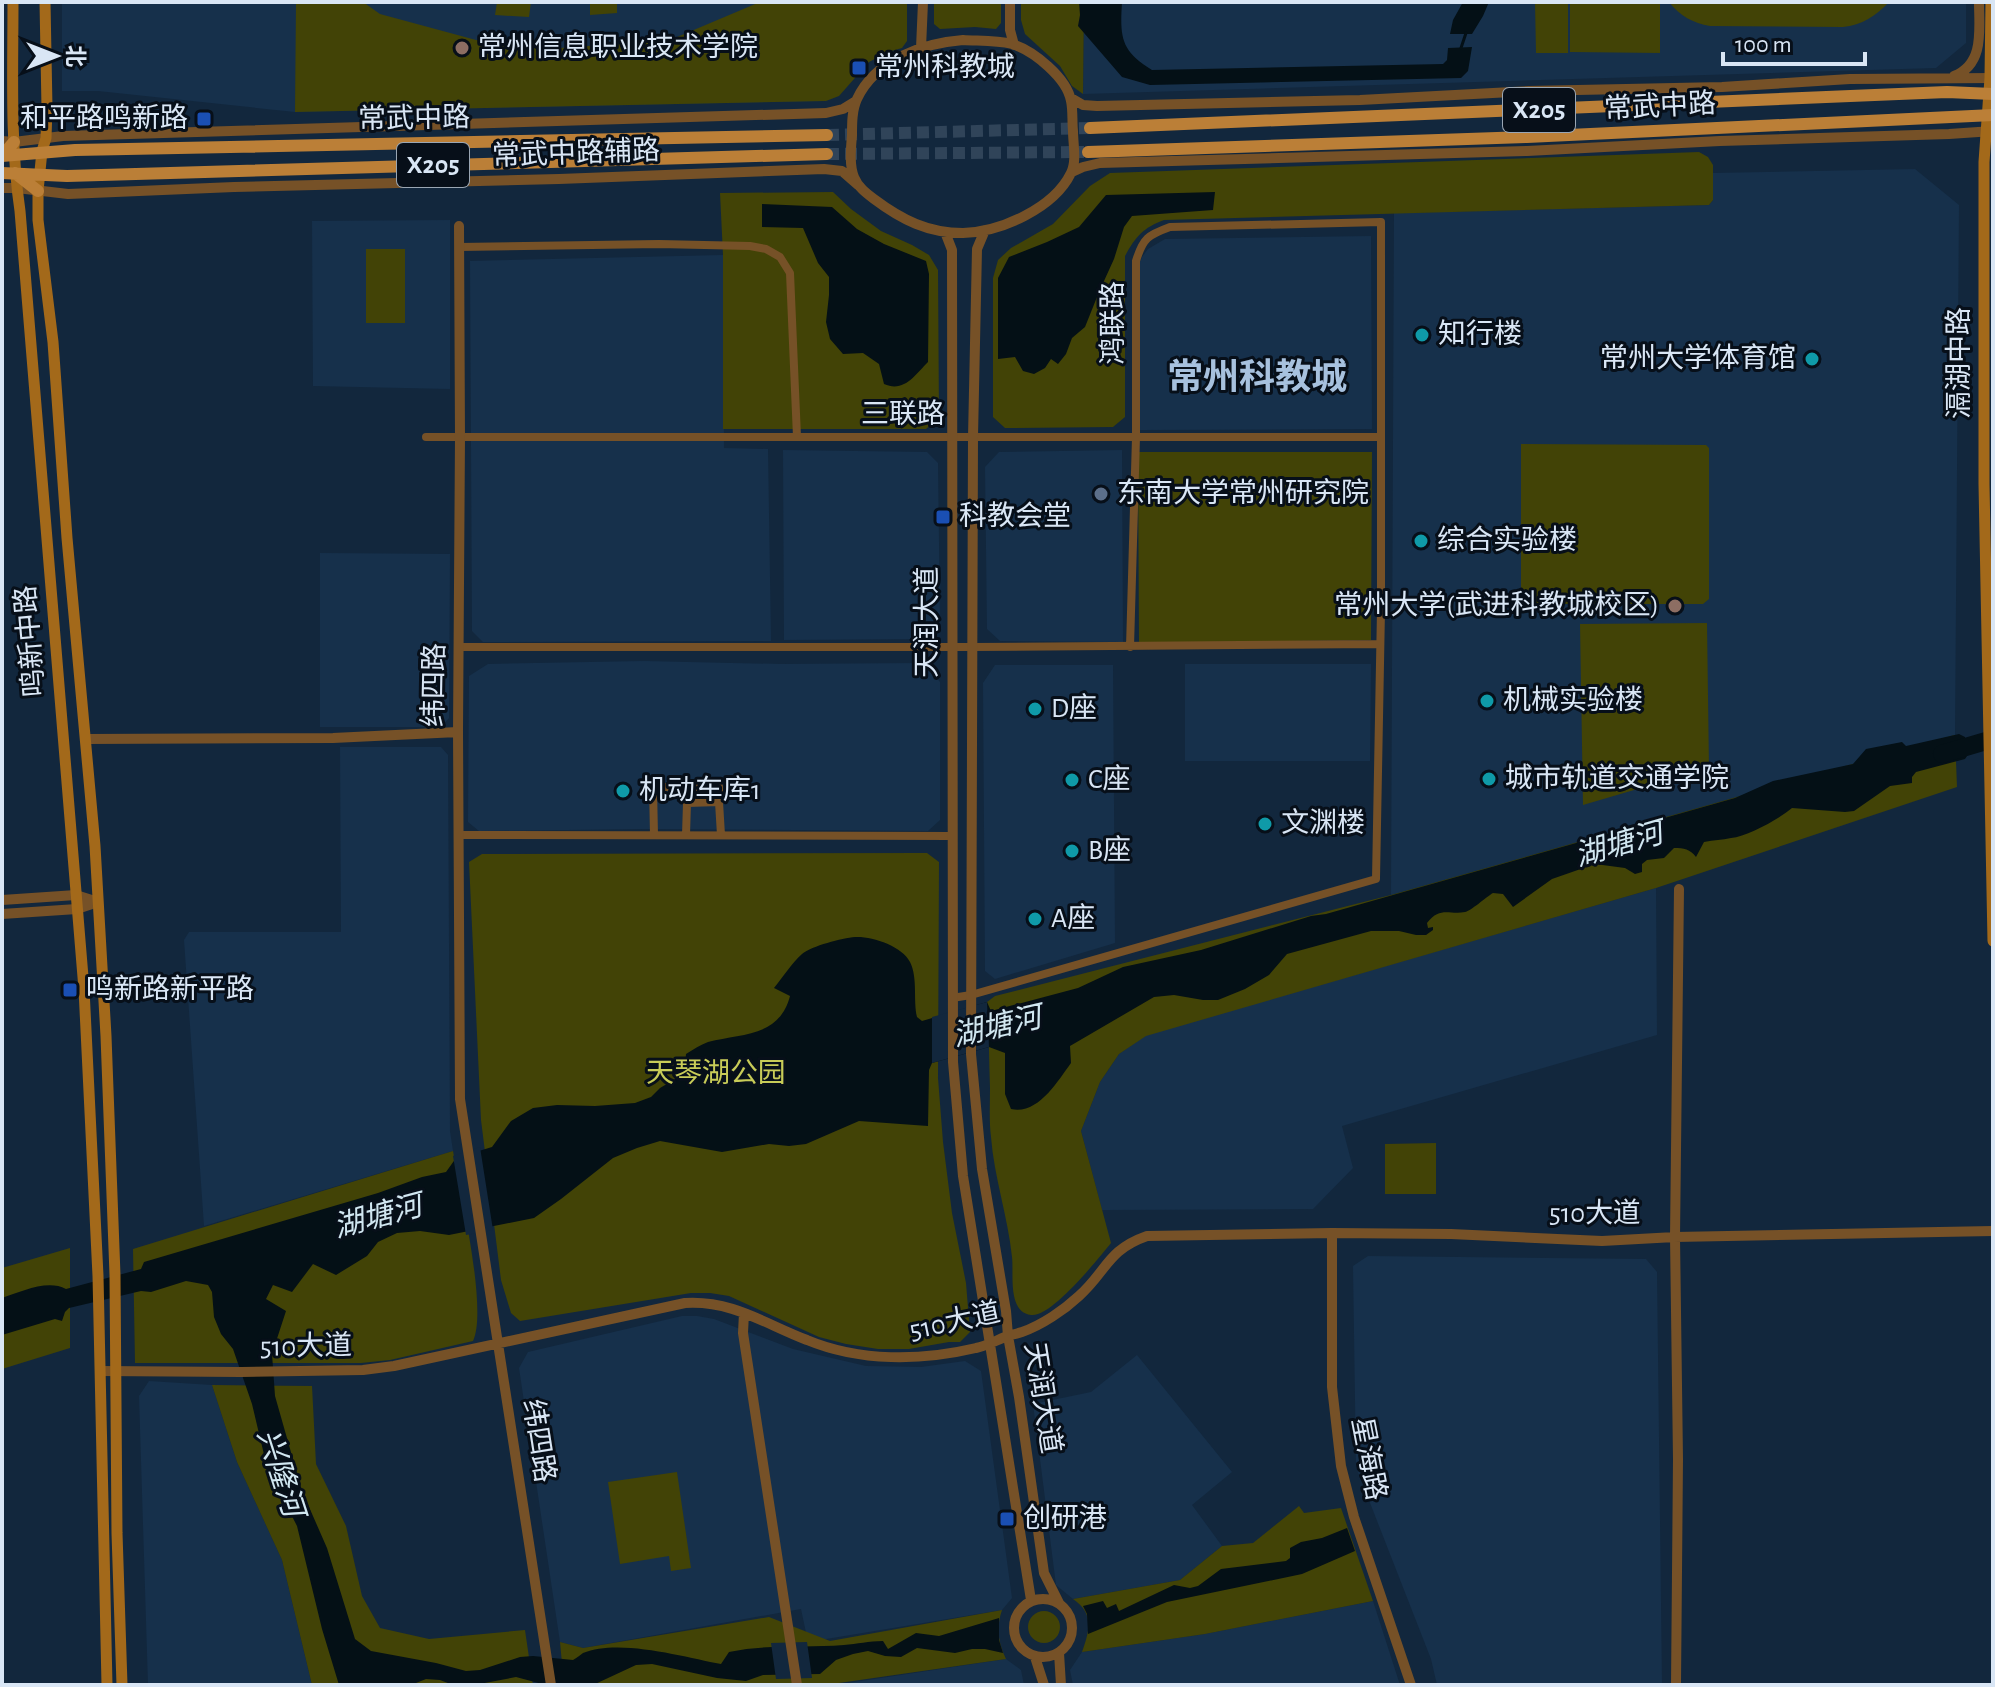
<svg xmlns="http://www.w3.org/2000/svg" width="1995" height="1687" viewBox="0 0 1995 1687" font-family="'Alegreya Sans','Noto Sans SC',sans-serif">
	<rect width="100%" height="100%" fill="#12273d"/>
	<!-- built -->
	<path fill="#16304b" d="M62,2h765l-1,99 -531,11 -197,-21h-36z
		M1084,2h882v41l-30,25 -853,26z
		M1915,169l44,36 -4,530 -564,160 3,-682 315,-8 4,-5v-27z
		M450,220v169l-137,-3 -1,-165z
		M1371,236l1,193 -234,1v-164l4,-9 6,-8 17,-10z
		M723,255l1,193 44,1 3,192 -288,1 -11,-11 -2,-370z
		M783,450l144,2 11,11 2,159 -14,17 -142,1z
		M1122,450l1,192 -123,-1 -13,-12 -2,-162 14,-15z
		M320,553l130,1 -1,164 -8,9h-121z
		M644,661l137,3 143,-1 16,19v138l-12,11 -284,-2 -165,2 -11,-9 1,-146 19,-12z
		M1185,664h186l-1,97h-185z
		M995,665h118l2,278 -120,36 -10,-8 -2,-288z
		M340,747h101l7,8 2,376 3,20 -249,75 -20,-286 5,-8h152z
		M1656,888l1,147 -315,91 11,42 -40,41 -211,1 -21,-79 19,-49 19,-28 27,-19z
		M1368,1256l278,3 11,13 5,413h-225l-6,-26 -75,-192 -3,-201z
		M682,1316h15l17,3 79,30 73,17 55,1 44,-6 16,10 31,227 -10,12 -194,32 -7,-33 -218,39 -23,-6 -41,-274 9,-16z
		M1137,1355l95,117 -40,33 30,41 -42,34 -107,19 -17,-14 -23,-181 58,-12z
		M149,1381l63,4 25,77 45,98 30,125h-164l-9,-289z
		M1373,1601l27,84h-327l-3,-15 12,-18 123,-18z
		M1006,1659l15,11 3,15h-189z"/>
	<!-- green -->
	<path fill="#424306" d="M296,2h67l17,12 96,26 84,8 110,-8 90,-38h147v39l-5,7 -14,4 -19,10 -30,34 -13,5 -531,11z
		M497,2h34l-2,15 -34,-2z
		M590,2h27v11l-27,2z
		M934,2h67v21l-5,6 -21,-2 -35,2 -6,-5z
		M1021,2h63l-1,92 -11,-8 -12,-20 -35,-32 -4,-14z
		M1535,2h33v51h-32z
		M1570,2h90v51l-90,-1z
		M1669,2h220c-13,14 -27,23 -46,25l-133,-1c-17,-3 -30,-10 -41,-24z
		M1699,152l9,5 5,8v35l-4,5 -545,15c-21,8 -28,16 -39,36v161l-12,10 -108,1 -12,-11v-139l5,-18 13,-12 42,-24 37,-38 20,-13z
		M833,192l18,17 30,22 31,14 17,10 9,15 1,148 -13,11h-203v-174l-3,-62z
		M366,249h39v74h-39z
		M1521,444l185,1 3,3v151l-6,5h-182z
		M1138,452h234l-1,188 -232,3z
		M1707,623l2,145 -126,37 -3,-181z
		M1955,735l2,52 -301,101 -510,148 -27,18 -19,28 -19,49 30,112c-13,16 -60,75 -80,72 -24,-3 -17,-41 -19,-58 -4,-40 -18,-80 -21,-120 -2,-16 -1,-33 -1,-49 -1,-29 -1,-57 -3,-86l8,-6 396,-101z
		M927,853l12,9 -1,216 5,64 9,71 14,70 4,49 -10,10h-11l-40,7h-31l-32,-5 -27,-7 -90,-41 -19,-3h-19l-171,28 -9,-8 -10,-33 -20,-160 -12,-258 13,-8z
		M1436,1143v51h-51v-50z
		M453,1151c7,39 35,159 20,190l-83,19 -29,3h-226l-2,-114z
		M70,1248v100l-68,21v-101z
		M212,1385l100,1 4,78 30,62 16,70 18,32 49,11 96,-9 8,55h-221l-30,-125 -45,-98z
		M677,1472l14,96 -20,3 -2,-15 -49,8 -12,-82z
		M1299,1506l5,7 37,-5 32,93 -168,33 -123,18c8,-22 12,-39 -9,-53l107,-19 42,-34 31,-3z
		M1002,1610c-6,17 -4,33 4,49l-181,26h-261l-4,-43 23,6 186,-31 61,24z
		M1028 1627a16 16 0 1 1 32 0a16 16 0 1 1-32 0Z"/>
	<!-- water -->
	<path fill="#041016" d="M1079,2h43c-2,34 -2,49 30,68l291,-6 4,-4 1,-12 24,-1 -4,24 -7,7 -311,7 -28,-8 -44,-51 2,-11z
		M1463,2h26l-6,14 -11,18h-22l3,-14z
		M1215,192l-2,18 -81,6 -8,11 -10,32 -15,33 -14,35 -13,11 -6,16 -8,10 -7,-5 -6,9 -11,6 -11,-3 -8,-14 -17,2v-81l11,-21 38,-15 32,-15 27,-32z
		M762,204l70,3 25,22 27,15 42,17 3,13 -1,88c-13,13 -24,31 -44,22l-5,-20 -16,-11 -20,1 -13,-15 -4,-17 3,-27v-18l-11,-14 -15,-35 -41,-1z
		M1959,734l6,3 2,19 -2,3 -49,13 -4,5v6l-22,3 -36,25 -9,1 -53,-4c-13,11 -44,28 -61,30 -9,2 -17,2 -27,4l-8,15c-6,-8 -12,-9 -22,-9l-10,10 -17,2 -5,4v8l-7,2 -10,-6 -30,-4 -43,15 -39,28 -10,-13 -10,-1c-7,4 -22,18 -28,19 -16,3 -25,-6 -38,11l1,5 5,-1v3l-7,5h-10l-17,-4h-28l-84,23 -18,21 -24,14 -27,11h-15l-29,-5 -20,2 -84,49 1,17c-14,19 -33,52 -60,46l-6,-15v-41l-16,-6 -57,16 -3,7 -1,56 -69,-5 -53,23 -17,2 -20,-2 -47,8 -62,-11 -23,7 -24,10 -52,41 -27,19 -85,17 -29,-4 -23,2 -19,9 -11,14 -31,19 -23,-11 -21,28 -19,-7 -7,14 20,12 -14,43 3,42 27,95 25,57 28,91 16,12 65,12 30,8 14,-1 40,-13 13,-1 40,4c4,-2 7,-5 10,-7 36,-15 101,4 138,11l8,-12c38,-8 77,-4 115,-7 13,-1 25,-4 39,-4l5,8 28,-16 23,3 60,-18v22l4,13 -18,-4h-13l-17,4 -38,-5 -16,9 -16,-1 -17,-5 -15,3 -17,6 -16,14 -57,1 -17,6 -29,-3 -65,-14 -16,1 -43,20h-47l-30,-8 -42,8h-21l-13,-5 -14,-1 -15,6h-72l-17,-56 -25,-103 -30,-59 -15,-63 -19,-55 -12,-15 -7,-17 -2,-25 -4,-7 -22,-4 -35,11 -10,-1 -72,17 -4,4 -3,9 -7,-2 -53,16v-37c19,-6 45,-19 64,-9l75,-20 3,-7 234,-69 44,-16 24,-5 10,-14 36,-11 19,-26 22,-13 24,-3 38,1 40,-3 16,-6 9,-9 17,-10 8,-13 1,-11c8,-5 14,-9 22,-12 33,-9 71,-4 82,-46l-16,-8c9,-11 18,-25 28,-34 10,-8 40,-16 53,-17 17,-1 47,9 55,25 8,16 3,38 7,55l5,4 65,-19 4,9 87,-23 45,-21 78,-17 110,-34 15,-2 409,-116 38,-17 80,-17 13,-15 36,-7 4,4z
		M1347,1528l8,23 -53,23 -135,28 -79,32 -1,-20 -4,-8 20,-5 4,7 9,-4 3,7 55,-26 16,3 8,-2 23,-17 65,-8 4,-3v-10l11,-6 21,-4z"/>
	<!-- pier -->
	<path fill="#12273d" d="M987,1002l2,45 -57,16v-46z
		M480,1147l13,83 -27,5 -13,-79z
		M807,1642l5,36 -36,1 -5,-36z"/>
	<g fill="none" stroke-linecap="round" stroke-linejoin="round">
		<!-- stream -->
		<path stroke="#041016" stroke-width="3" d="M1461,48l5,-15"/>
		<!-- river -->
		<path stroke="#041016" stroke-width="18" d="M1942,754l51,-15"/>
		<!-- primary-tunnel -->
		<path stroke="#304459" stroke-width="12" stroke-dasharray="12 6" stroke-linecap="butt" d="M827,135l263,-7
			M827,154l257,-2"/>
		<!-- minor -->
		<path stroke="#765127" stroke-width="8" d="M459,247l200,-3 91,2 16,3 14,8 10,16 7,164
			M426,437h953
			M459,647h513l408,-3
			M681,786l6,17 -1,32
			M687,803l32,-1 2,33
			M459,835l493,1
			M654,835l-1,-48h66v15
			M952,998l19,-3 405,-116 5,-269v-388l-211,5c-22,8 -27,11 -34,34v176l-6,210"/>
		<!-- tertiary -->
		<path stroke="#765127" stroke-width="10" d="M1010,2v28l4,15
			M963,40c16,1 33,0 49,4 22,7 55,34 59,57 2,9 1,20 2,30 0,13 4,30 -2,42 -17,35 -70,59 -108,60 -35,0 -61,-13 -89,-34 -8,-6 -16,-12 -20,-22 -5,-12 -3,-29 -2,-42 0,-12 0,-25 5,-36 18,-39 66,-56 106,-59z
			M921,48l2,-46
			M1954,76c31,-12 25,-47 25,-74
			M1071,98l12,7 14,1 263,-6 169,-9 193,-4 128,-8 143,-1
			M2,141l12,1 49,-6 763,-23 17,-4 13,-8
			M1072,172l11,-5 17,-4 427,-12 193,-10 229,-7 44,-3
			M2,188h15l51,6 166,-7 325,-8 265,-10 18,2 16,14
			M459,226l1,211 -2,295 2,367 91,586
			M985,230l-8,19 -4,188 -2,617 11,115 24,142 2,25 11,61 25,176 15,30
			M945,232l7,18 1,812 10,114 68,424
			M85,739l248,-1 125,-6
			M2,900l74,-5 22,7
			M2,914l75,-5 21,-7
			M1332,1233v154l9,79 13,51 57,168
			M744,1313l-1,20 54,352
			M100,1371l141,1 122,-2 31,-4 291,-63c47,-3 80,21 122,37 53,22 114,21 169,8 10,-2 19,-7 29,-11 5,-2 11,-3 17,-5 20,-7 42,-22 57,-36 28,-25 28,-46 68,-60l185,-3 119,1 151,7 73,-4 318,-6
			M1014 1628a29 29 0 1 1 58 0a29 29 0 1 1-58 0Z
			M1059,1653l2,32
			M1035,1657l9,28
			M1676,1685l2,-226 -3,-222 4,-348"/>
		<!-- secondary -->
		<path stroke="#a3691a" stroke-width="11" d="M13,2c0,69 -3,141 7,209l64,778 14,287 9,409
			M45,2l2,106 -1,30 -4,13 -4,40v29l15,122 14,196 28,308 11,190 9,239 2,258 5,152
			M1991,2l-1,76 -6,84v322l9,457"/>
		<!-- primary -->
		<path stroke="#bb7f37" stroke-width="12" d="M1090,128l857,-36 46,2
			M1088,152l439,-15 466,-22
			M2,156l73,-6 752,-15
			M2,156l12,-14
			M2,173l65,3 760,-22
			M15,173l23,18"/>
	</g>
	<!-- markers -->
	<g fill="#8d6e63" stroke="#070f19" stroke-width="3">
		<circle cx="462" cy="48" r="8"/>
		<circle cx="1675" cy="606" r="8"/>
	</g>
	<g fill="#1a4fb4" stroke="#070f19" stroke-width="3">
		<rect x="851" y="60" width="16" height="16" rx="4"/>
		<rect x="196" y="111" width="16" height="16" rx="4"/>
		<rect x="935" y="509" width="16" height="16" rx="4"/>
		<rect x="62" y="982" width="16" height="16" rx="4"/>
		<rect x="999" y="1511" width="16" height="16" rx="4"/>
	</g>
	<g fill="#0f9aa8" stroke="#070f19" stroke-width="3">
		<circle cx="1422" cy="335" r="8"/>
		<circle cx="1812" cy="359" r="8"/>
		<circle cx="1421" cy="541" r="8"/>
		<circle cx="1487" cy="701" r="8"/>
		<circle cx="1035" cy="709" r="8"/>
		<circle cx="1489" cy="779" r="8"/>
		<circle cx="1072" cy="780" r="8"/>
		<circle cx="623" cy="791" r="8"/>
		<circle cx="1265" cy="824" r="8"/>
		<circle cx="1072" cy="851" r="8"/>
		<circle cx="1035" cy="919" r="8"/>
	</g>
	<circle fill="#5c6f8a" stroke="#070f19" stroke-width="3" cx="1101" cy="494" r="8"/>
	<g text-anchor="middle" dominant-baseline="central" stroke-width="6" stroke-linejoin="round" paint-order="stroke">
		<!-- shield labels -->
		<g fill="#070f19" stroke="#9aa6b3" stroke-width="2">
			<rect x="1503" y="88" width="72" height="44" rx="6"/>
			<rect x="397" y="143" width="72" height="44" rx="6"/>
		</g>
		<g font-size="26" font-weight="bold" fill="#d9e6f5">
			<text x="1539" y="110">X205</text>
			<text x="433" y="165">X205</text>
		</g>
		<!-- poi labels -->
		<g font-size="28" fill="#d9e6f5" stroke="#070f19" text-anchor="start">
			<text x="478" y="48">常州信息职业技术学院</text>
			<text x="875" y="68">常州科教城</text>
			<text x="188" y="119" text-anchor="end">和平路鸣新路</text>
			<text x="1438" y="335">知行楼</text>
			<text x="1796" y="359" text-anchor="end">常州大学体育馆</text>
			<text x="1117" y="494">东南大学常州研究院</text>
			<text x="959" y="517">科教会堂</text>
			<text x="1437" y="541">综合实验楼</text>
			<text x="1659" y="606" text-anchor="end">常州大学(武进科教城校区)</text>
			<text x="1503" y="701">机械实验楼</text>
			<text x="1051" y="709">D座</text>
			<text x="1505" y="779">城市轨道交通学院</text>
			<text x="1088" y="780">C座</text>
			<text x="639" y="791">机动车库1</text>
			<text x="1281" y="824">文渊楼</text>
			<text x="1088" y="851">B座</text>
			<text x="1051" y="919">A座</text>
			<text x="86" y="990">鸣新路新平路</text>
			<text x="1023" y="1519">创研港</text>
		</g>
		<!-- street labels -->
		<g font-size="28" fill="#d9e6f5" stroke="#070f19">
			<text transform="translate(1660 107) rotate(-3)">常武中路</text>
			<text transform="translate(414 119) rotate(-1)">常武中路</text>
			<text transform="translate(576 154) rotate(-2)">常武中路辅路</text>
			<text transform="translate(1114 323) rotate(-90)">鸿联路</text>
			<text transform="translate(1960 363) rotate(-90)">滆湖中路</text>
			<text x="903" y="415">三联路</text>
			<text transform="translate(928 622) rotate(-90)">天润大道</text>
			<text transform="translate(31 641) rotate(-95)">鸣新中路</text>
			<text transform="translate(435 685) rotate(-89)">纬四路</text>
			<text x="1595" y="1214">510大道</text>
			<text transform="translate(955 1322) rotate(-12)">510大道</text>
			<text transform="translate(306 1347) rotate(-1)">510大道</text>
			<text transform="translate(1042 1398) rotate(81)">天润大道</text>
			<text transform="translate(538 1441) rotate(81)">纬四路</text>
			<text transform="translate(1368 1459) rotate(79)">星海路</text>
		</g>
		<!-- park labels -->
		<g font-size="28" fill="#c8cc58" stroke="#070f19">
			<text x="716" y="1074">天琴湖公园</text>
		</g>
		<!-- water labels -->
		<g font-size="30" font-style="italic" fill="#d1e7f1" stroke="#070f19">
			<text transform="translate(1619 845) rotate(-16)">湖塘河</text>
			<text transform="translate(997 1027) rotate(-13)">湖塘河</text>
			<text transform="translate(378 1217) rotate(-15)">湖塘河</text>
			<text transform="translate(280 1473) rotate(72)">兴隆河</text>
		</g>
		<!-- district labels -->
		<g font-size="36" font-weight="bold" fill="#a7c1de" stroke="#070f19">
			<text x="1257" y="378">常州科教城</text>
		</g>
	</g>
	<!-- border -->
	<rect width="1995" height="1687" fill="none" stroke="#d9e6f5" stroke-width="8"/>
	<!-- north arrow -->
	<g transform="translate(56 56) rotate(90)" stroke="#070f19" stroke-width="6" paint-order="stroke">
	<path d="M0-6L14 30L0 20L-14 30Z" fill="#d9e6f5"/>
	<text y="-12" font-size="22" font-weight="bold" text-anchor="middle" fill="#d9e6f5">北</text>
	</g>
	<!-- scale -->
	<path d="M1723 52v12h142v-12" fill="none" stroke="#d9e6f5" stroke-width="4"/>
	<text x="1735" y="52" font-size="24" fill="#d9e6f5" stroke="#070f19" stroke-width="6" paint-order="stroke">100 m</text>
</svg>
